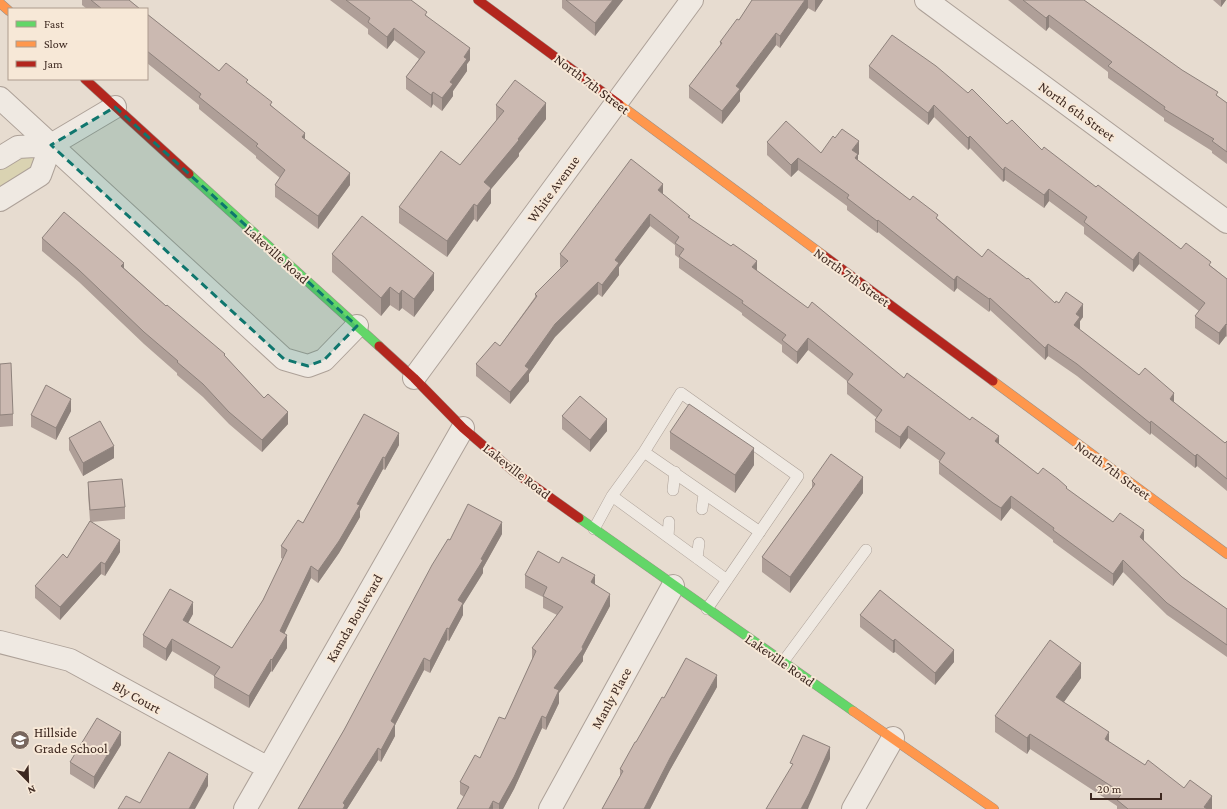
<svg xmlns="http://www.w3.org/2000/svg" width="1227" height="809" viewBox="0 0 1227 809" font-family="'Crimson Pro',serif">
	<rect width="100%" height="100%" fill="#e7dcd0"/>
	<!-- green -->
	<path fill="#dad3b2" d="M46,151l-10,24 -36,21v-35z"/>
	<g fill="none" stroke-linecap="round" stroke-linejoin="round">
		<defs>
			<path id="lane" d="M644,452l37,-59 117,83 -91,133
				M673,490l2,-18
				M612,496l115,84
				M702,509l2,-15
				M594,529l18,-33 32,-44 116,80
				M668,537l1,-15
				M697,558l2,-15
				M783,662l83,-112"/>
			<path id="street" d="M926,0l301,222
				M0,98l284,261 24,7 16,-6 33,-34
				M51,145l64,-38
				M0,158l18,-11 33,-2 -11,30 -40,25
				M414,378l278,-378
				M0,642l70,18 198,108
				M245,809l218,-381
				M550,809l123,-223
				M853,809l40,-71"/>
			<path id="fast" d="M189,174l190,172
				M579,518l274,193"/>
			<path id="slow" d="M0,3l9,8
				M619,104l204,151
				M993,381l234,173
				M853,711l141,98"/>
			<path id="jam" d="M478,0l141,104
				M85,79l104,95
				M823,255l170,126
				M379,346l35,32 49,50 50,43 66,47"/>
		</defs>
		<!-- lane casing -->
		<use href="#lane" stroke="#ada198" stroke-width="12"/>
		<!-- street casing -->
		<use href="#street" stroke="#ada198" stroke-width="24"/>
		<!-- fast casing -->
		<use href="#fast" stroke="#9c9188" stroke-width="10"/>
		<!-- slow casing -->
		<use href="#slow" stroke="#9c9188" stroke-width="10"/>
		<!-- jam casing -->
		<use href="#jam" stroke="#9c9188" stroke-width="10"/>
		<!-- lane -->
		<use href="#lane" stroke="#efe9e2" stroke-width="11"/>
		<!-- street -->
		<use href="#street" stroke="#efe9e2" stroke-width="22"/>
		<!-- fast -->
		<use href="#fast" stroke="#63d668" stroke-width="9"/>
		<!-- slow -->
		<use href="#slow" stroke="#ff974d" stroke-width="9"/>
		<!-- jam -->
		<use href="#jam" stroke="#b3261e" stroke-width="9"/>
	</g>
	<!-- wall -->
	<path fill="#af9f98" d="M82,0h47l11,9h-53l-5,-4z
		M330,0h81l59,60 -3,4v7l-14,20v5l-11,15 -9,-7 -2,4 -25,-19v-12l13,-18 -25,-19 -7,9 -19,-15v-5z
		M562,0h61l-28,36 -33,-28z
		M752,0h71l-8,12 -7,-4 -28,40 -4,-3 -36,48v8l-18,23 -33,-26v-12l31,-40v-4l19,-22z
		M1008,0h76l143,103v61l-15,-11v-2l-48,-30v-3l-56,-40v-6l-59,-45 -3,4 -17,-14z
		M1213,0h13l-5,7z
		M147,14l72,57 29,13 24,22 78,79 -32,44 -43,-32v-12l5,-7 -24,-20v-2l-57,-47v-4l-52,-42z
		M869,66l138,58 35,26 54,37 85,62 30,17 16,13v58l-1,-1 -7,9 -24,-17v-12l4,-5 -60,-47 -6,8 -49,-38v-7l-35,-26 -5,7 -39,-28 -2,2 -33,-34 -2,2 -34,-33 -6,8 -59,-47z
		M496,105l50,14 -27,34v3l-28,33v14l-14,19 -3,-3 -27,38 -48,-34v-16l61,-42 36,-44z
		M835,138l24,16 -1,1v5l52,40 28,19 44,38 73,46h4l24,14 -3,4 -1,8 146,114 2,-2v50l-30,-25 -2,2 -44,-35 -1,2 -73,-59 -29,-20 -3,4 -55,-50 -1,2 -32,-24 -3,4 -76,-60 -1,1 -30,-23v-4l-49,-36 -7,7 -24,-22v-13l54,11z
		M663,194l27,24 67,53 147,107 95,66 39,30 29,15 46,33 31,19 38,36 45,32v48l-60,-42 -44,-43 -10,14 -60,-44v-2l-42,-32 -10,13 -8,-6 -54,-41v-12l1,-1 -32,-23 -8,11 -25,-17v-12l2,-2 -30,-24v-13l-39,-31 -11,14 -15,-12v-7l-40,-30v-2l-63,-45v-10l-4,-3v-10l-25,-19 -31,41v8l-17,22 -4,-3 -43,43 -26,37v7l-19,23 -34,-28v-12l24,-18 35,-49v-3l26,-26 -1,-1v-13z
		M42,238l82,30 42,38 59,50 63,68 -26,28 -33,-28 -26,-27 -26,-22v-2l-33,-29 -65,-62 -37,-31z
		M332,254l102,36 -20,27 -12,-9 -3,3 -9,-6 -9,11 -49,-44z
		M0,364l13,50v12l-13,1z
		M71,411l-15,29 -25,-13v-12z
		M364,414l35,31 -14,25 -2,-1 -23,42v6l-21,36 -21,30 -7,-5 -27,55 3,15 -15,24 -1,-1 -22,37 -35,-20v-12l-42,-25 -6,10 -23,-14v-12l50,-21 -5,9 44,25 31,-48 20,-41 -2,-1v-12l22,-23z
		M562,416l45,15 -17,21 -28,-23z
		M670,432l84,33 -19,28 -65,-44z
		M69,438l45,20 -31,18 -14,-26z
		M812,481l51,12 -73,100 -28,-21v-15l50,-69z
		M88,482l37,25v12l-34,3 29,30 -15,24 -4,-2 -41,46 -25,-22v-12l32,-28 23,-37 -2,-27z
		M502,534l-19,34v5l-20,32v10l-14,26 -2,-1 -17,33 -6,-3 -29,55v11l-14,26 -3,-2 -31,49h-49l46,-79 106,-190z
		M525,575l70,10 15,21 -27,50v5l-24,32v10l-13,27 -4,-2 -28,61 -11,20h-46l7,-12 -4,-3v-12l20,-24 25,-39 27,-59v-12l25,-33 -14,-7v-11l-18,-9z
		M860,615l94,47 -19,23 -40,-33 -2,1 -33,-26z
		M1081,678l-17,24 45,40 36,23 39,23 28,21h-95v-3l-87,-57 -3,5 -32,-22v-16z
		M717,687l-47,83 -20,39h-48l18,-33v-7l44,-71z
		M121,745l-27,44 -24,-15v-12z"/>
	<!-- shaded-wall -->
	<path fill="#8e827c" d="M613,0h10l-28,36v-13z
		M805,0h3v8l-28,40v-12z
		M815,0h8l-8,12z
		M1221,0h5l-5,7z
		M1049,15v12l-3,4v-13z
		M394,28v12l-7,9v-12z
		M776,33v12l-36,48v8l-18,23v-13l14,-25z
		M470,48v12l-3,4v7l-14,20v5l-11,15v-13l22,-41z
		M433,92v12l-2,4v-13z
		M546,103v16l-27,34v3l-28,33v14l-14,19v-16l7,-24z
		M934,105v12l-6,8v-12z
		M305,133v13l-3,-9z
		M970,136v12l-2,2v-12z
		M859,141v13l-1,1v12l-6,-17z
		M798,158v12l-7,7v-12z
		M1005,167v13l-2,2v-12z
		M350,173v12l-32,44v-13z
		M663,184v12l-5,-6z
		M1049,189v12l-5,7v-13z
		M474,204v15l-27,38v-16z
		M650,214v12l-31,41v8l-17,22v-12l13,-25z
		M878,220v12l-1,1v-12z
		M1139,252v12l-6,8v-12z
		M757,261v12l-5,-6z
		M124,263v12l-3,-9z
		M434,273v17l-20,27v-18z
		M957,276v12l-3,4v-12z
		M598,282v12l-43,43 -26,37v7l-19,23v-12l15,-26 30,-42z
		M390,287v18l-9,11v-18z
		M402,290v18l-3,3v-17z
		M990,298v12l-1,2v-13z
		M1083,304v13l-3,4v8l-6,8v-12l2,-11z
		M1226,324v12l-7,9v-12z
		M808,338v12l-11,14v-12z
		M1048,344v12l-3,4v-12z
		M1174,393v12l-4,-6z
		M71,399v12l-15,29v-12z
		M288,412v12l-26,28v-12z
		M607,419v12l-17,21v-12z
		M1151,421v12l-1,2v-12z
		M908,426v12l-8,11v-12z
		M399,433v12l-14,25v-12z
		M999,436v13l-4,-8z
		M114,446v12l-31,18v-13z
		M754,448v17l-19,28v-18z
		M1197,454v12l-2,2v-12z
		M383,457v12l-23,42v6l-21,36 -21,30v-12l39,-67z
		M863,477v16l-73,100v-16z
		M1011,496v12l-10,13v-13z
		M502,522v12l-19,34v5l-20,32v10l-14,26v-12l9,-29z
		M1144,530v13l-4,-6z
		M120,540v12l-15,24v-12z
		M1123,560v12l-10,14v-12z
		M101,562v12l-41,46v-13z
		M311,566v12l-31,65v-12z
		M595,575v12l-4,-5z
		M610,594v12l-27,50v5l-24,32v10l-13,27v-12l8,-30 28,-41z
		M193,602v12l-10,18v-12z
		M447,628v12l-17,33v-12z
		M287,635v13l-15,24v-12z
		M172,639v12l-6,10v-12z
		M895,639v13l-2,1v-12z
		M954,650v12l-19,23v-12z
		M424,658v12l-29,55v11l-14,26v-12l10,-29z
		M271,659v12l-22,37v-12z
		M1081,663v15l-25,35v-16z
		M717,675v12l-47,83 -20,39h-6l26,-51z
		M542,716v12l-28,61 -11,20h-4v-5z
		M121,732v13l-27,44v-12z
		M1109,732v15l-4,-8z
		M1030,734v15l-3,5v-16z
		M830,747v12l-21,47 -1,3h-7z
		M378,748v12l-31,49h-4v-6z
		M208,774v12l-13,23h-6z
		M1212,796v13h-8v-2z
		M493,801v8h-4z"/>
	<!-- building -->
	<path fill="#cbb9b1" stroke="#8e827c" d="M91,0h38l11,9h-38z
		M346,0h65l16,12 -2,3 45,33 -6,9 3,2 -17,23 3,2 -11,14 -9,-6 -2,3 -25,-18 19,-25 -31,-24 -7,9 -19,-15 2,-4z
		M566,0h47l-18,23z
		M752,0h53l-25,36 -4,-3 -40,53 4,3 -18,22 -33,-25 33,-43 -2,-1 17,-23 2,1z
		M1023,0h61l98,70 36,22 -2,3 11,8v49l-15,-11 2,-2 -50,-30 1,-2 -57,-41 4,-4 -63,-47 -3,3z
		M147,14l72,57 7,-8 22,17 -2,2 26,20 -2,3 35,28 -3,4 48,36 -32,43 -43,-31 10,-15 -29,-24 2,-2 -59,-47 2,-3 -54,-43z
		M892,35l44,31 32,27 4,-4 35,35 5,-4 30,30 2,-3 52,40 2,-2 83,64 5,-6 25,19 -2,3 18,14v46l-1,-1 -7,9 -24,-17 10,-13 -66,-51 -6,8 -49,-38 3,-5 -38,-28 -5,6 -39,-28 -2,3 -33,-34 -2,2 -34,-33 -6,8 -59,-47z
		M515,80l31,23 -28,36 1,1 -35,42 7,6 -14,18 -3,-2 -27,37 -48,-34 42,-56 19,14 44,-54 -8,-6z
		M786,121l35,32 12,-17 2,2 7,-9 17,12 -7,9 6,4 -3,4 55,42 3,-4 25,19 -2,3 46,39 6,-8 39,30 1,-1 27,25 1,-2 3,2 7,-11 17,12 -7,10 4,3 -6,8 65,50 6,-7 29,25 -4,6 55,44 2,-2v38l-30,-25 -2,2 -44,-35 -1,2 -73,-59 -29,-20 -3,4 -55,-50 -1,1 -32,-23 -3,4 -76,-60 -1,1 -30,-23 2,-3 -51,-37 -7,7 -24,-23z
		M631,159l32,25 -5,6 32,26 -2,1 43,29 2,-2 24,17 -5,6 56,41 4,-6 92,76 3,-5 63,47 2,-3 27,19 -4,5 43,33 5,-6 15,11 9,8 -1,1 47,34 7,-9 24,17 -4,7 42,40 45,32v36l-60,-42 -44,-43 -10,14 -60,-44 1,-2 -43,-32 -10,12 -8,-5 -54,-41 6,-9 -37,-27 -8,11 -25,-17 7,-10 -35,-28 6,-8 -45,-36 -11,14 -15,-12 4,-5 -44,-32 1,-2 -64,-45 5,-7 -9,-6 4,-6 -29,-23 -35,46 4,3 -17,22 -4,-3 -43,42 -30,42 4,3 -19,23 -34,-28 19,-22 5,4 37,-50 -2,-2 33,-33 -8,-7z
		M64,212l60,51 -3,3 45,40 1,-1 58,49 -1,1 40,43 4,-4 20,18 -26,28 -33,-28 -26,-28 -26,-22 1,-1 -34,-29 -65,-62 -37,-32z
		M362,216l72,57 -20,26 -12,-9 -3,4 -9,-7 -9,11 -49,-44z
		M11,363l2,51 -13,1v-51z
		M46,385l25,14 -15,29 -25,-13z
		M580,396l27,23 -17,21 -28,-24z
		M689,404l65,44 -19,27 -65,-43z
		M364,414l35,19 -14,25 -2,-1 -26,47 3,1 -21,36 -21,30 -7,-5 -31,65 7,4 -15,25 -1,-1 -22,37 -35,-20 6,-9 -48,-28 -6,10 -23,-14 27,-46 23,13 -10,18 49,28 31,-48 24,-50 -6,-4 17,-26 5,3z
		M100,421l14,25 -31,17 -14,-25z
		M831,454l32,23 -73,100 -28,-20 53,-73 -3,-3z
		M122,479l3,28 -35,3 -2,-28z
		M468,504l34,18 -21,37 2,1 -25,40 5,3 -14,26 -2,-1 -17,33 -6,-3 -33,63 4,3 -14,26 -3,-2 -35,55 2,2 -2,4h-45l46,-79 88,-165 16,-26 2,1z
		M90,521l30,19 -15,24 -4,-2 -41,45 -25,-21 28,-32 4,4z
		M538,551l21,12 3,-6 33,18 -4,7 19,12 -28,53 1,2 -29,39 5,2 -13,28 -4,-2 -28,61 -15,27 -6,-3 -4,8h-32l12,-22 -9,-5 15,-27 5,3 19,-41 6,2 31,-68 -4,-3 31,-41 -20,-11 4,-9 -22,-12z
		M880,590l74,60 -19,23 -40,-34 -2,2 -33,-26z
		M1050,640l31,23 -25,34 53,35 -4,7 40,26 3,-5 36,28 6,-8 22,16 -8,11 3,2h-79l-11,-9 5,-7 -92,-59 -3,4 -32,-22z
		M686,658l31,17 -47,83 -26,51h-42l21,-38 -3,-2 15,-27h1l26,-45 2,1z
		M97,718l24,14 -27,45 -24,-15z
		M803,735l27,12 -21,47 -8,15h-35l27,-45 -3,-1z
		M169,752l39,22 -19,35h-71l8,-13 14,7z"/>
	<!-- marked area -->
	<path fill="#0f766e" fill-opacity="0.2" stroke="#0f766e" stroke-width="3" stroke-dasharray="8 5" stroke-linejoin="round" d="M115,107l242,219 -33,34 -16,6 -24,-7 -233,-214z"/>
	<!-- icons -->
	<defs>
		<symbol id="school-disc" viewBox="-11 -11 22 22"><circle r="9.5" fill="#78675e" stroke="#f7e8d7"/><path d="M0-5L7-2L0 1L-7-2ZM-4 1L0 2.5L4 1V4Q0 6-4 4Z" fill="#fff"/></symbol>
	</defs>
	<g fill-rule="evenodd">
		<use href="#school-disc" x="9" y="729" width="22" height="22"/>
	</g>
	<g text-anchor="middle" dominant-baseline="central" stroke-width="4" stroke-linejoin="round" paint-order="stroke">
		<!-- street labels -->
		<g font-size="14" fill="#3d2820" stroke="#f7e8d7">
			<text transform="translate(592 84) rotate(37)">North 7th Street</text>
			<text transform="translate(1077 111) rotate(36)">North 6th Street</text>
			<text transform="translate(553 189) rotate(-54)">White Avenue</text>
			<text transform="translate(277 254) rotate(42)">Lakeville Road</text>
			<text transform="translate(852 277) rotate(36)">North 7th Street</text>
			<text transform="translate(1113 470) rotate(36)">North 7th Street</text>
			<text transform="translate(517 471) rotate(38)">Lakeville Road</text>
			<text transform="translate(354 618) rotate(-60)">Kamda Boulevard</text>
			<text transform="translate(780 660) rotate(35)">Lakeville Road</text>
			<text transform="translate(137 697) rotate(29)">Bly Court</text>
			<text transform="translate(611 698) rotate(-61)">Manly Place</text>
		</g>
		<!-- poi labels -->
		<g font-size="14" fill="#3d2820" stroke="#f7e8d7" text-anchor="start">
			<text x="34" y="732">Hillside<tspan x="34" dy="16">Grade School</tspan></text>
		</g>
	</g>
	<!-- legend -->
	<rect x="8" y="8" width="140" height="72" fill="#f7e8d7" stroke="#ad9b8e"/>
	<rect x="16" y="21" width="20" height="6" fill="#63d668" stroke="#ad9b8e"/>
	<text x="44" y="28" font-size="12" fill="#3d2820">Fast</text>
	<rect x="16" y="41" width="20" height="6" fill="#ff974d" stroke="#ad9b8e"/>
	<text x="44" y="48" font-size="12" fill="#3d2820">Slow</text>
	<rect x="16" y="61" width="20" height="6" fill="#b3261e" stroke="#ad9b8e"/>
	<text x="44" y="68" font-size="12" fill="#3d2820">Jam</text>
	<!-- north arrow -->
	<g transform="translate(28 781) rotate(157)" stroke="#f7e8d7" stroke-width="3" paint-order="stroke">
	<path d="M0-3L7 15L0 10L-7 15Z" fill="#3d2820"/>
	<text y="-6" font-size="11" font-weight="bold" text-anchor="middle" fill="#3d2820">N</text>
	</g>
	<!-- scale -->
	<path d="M1091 793v6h70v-6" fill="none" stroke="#3d2820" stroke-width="2"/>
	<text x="1097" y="793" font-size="12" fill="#3d2820" stroke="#f7e8d7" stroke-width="3" paint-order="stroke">20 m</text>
</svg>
